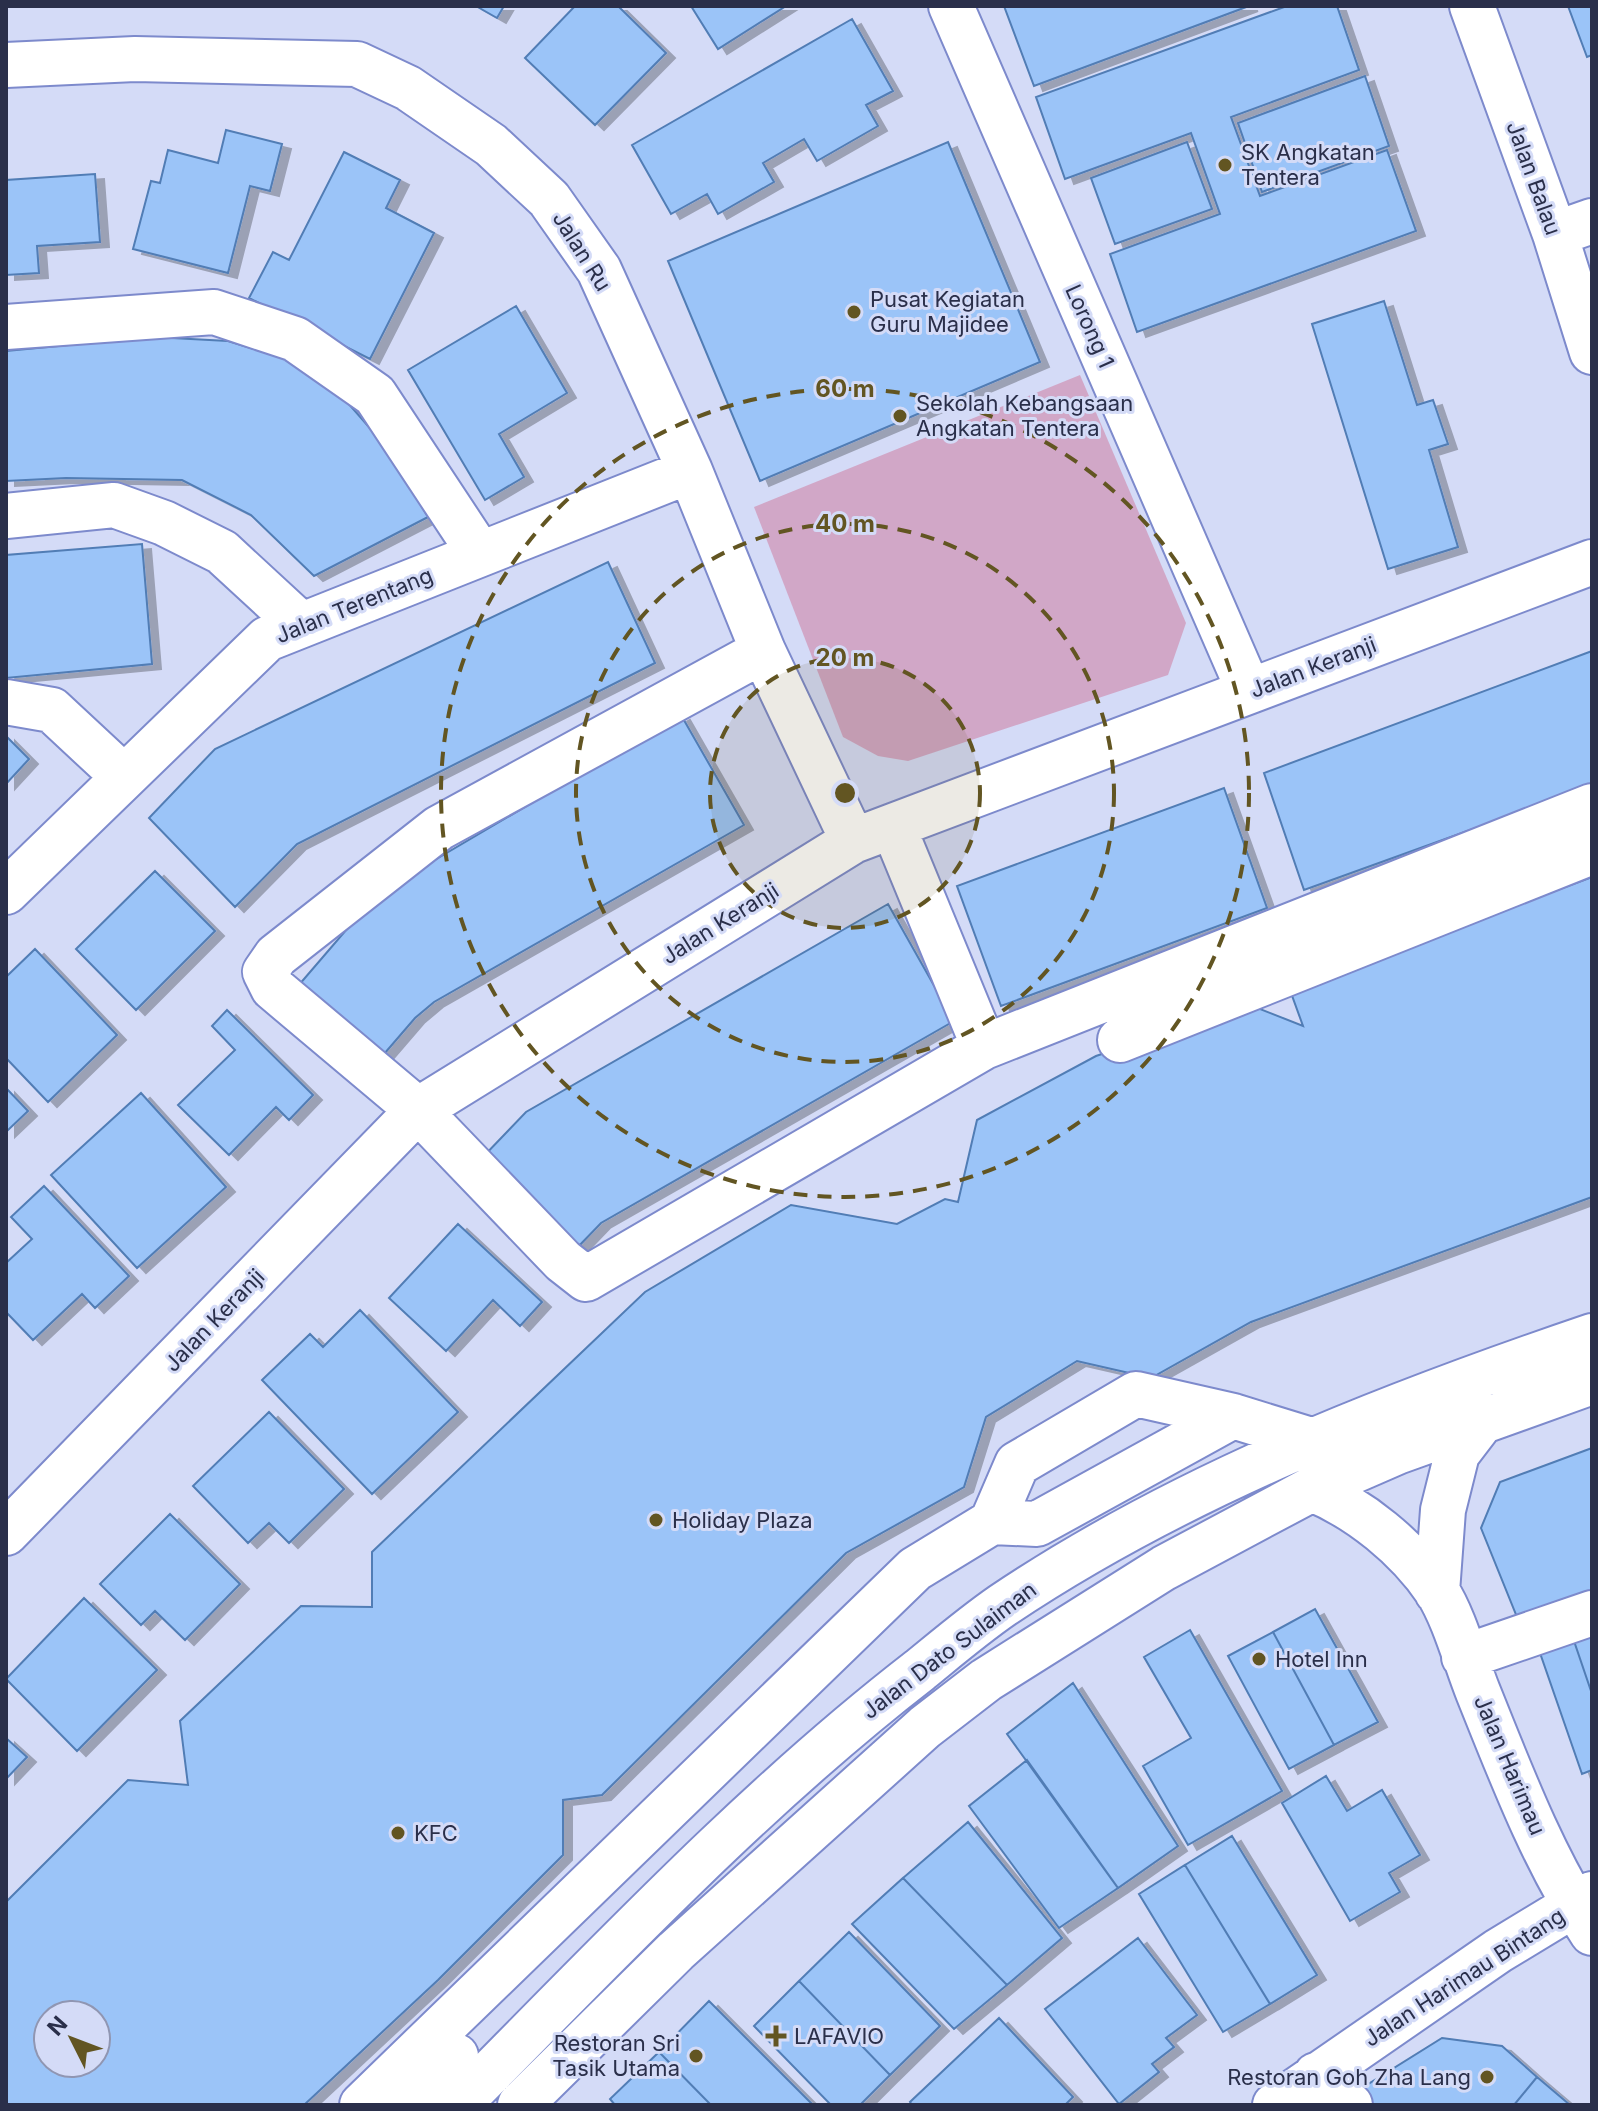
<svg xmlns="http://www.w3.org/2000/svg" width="1598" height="2111" viewBox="0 0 1598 2111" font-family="Inter,sans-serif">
	<defs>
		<filter id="shadow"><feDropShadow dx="9" dy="5" stdDeviation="0" flood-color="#0004"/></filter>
	</defs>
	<rect width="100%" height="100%" fill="#d4dbf7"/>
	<!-- green -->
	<path fill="#d1a7c7" d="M1080,375l106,248 -18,52 -260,86 -30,-5 -35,-19 -89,-230z"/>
	<!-- building -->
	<path fill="#9bc4f8" stroke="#517db5" stroke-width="2" fill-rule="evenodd" filter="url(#shadow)" d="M476,6h28l-7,12z
		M575,6h43l48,47 -71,72 -70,-67z
		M691,6h95l-68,43z
		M1004,6h245l-215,80z
		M1287,6h50l22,64 -128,47 29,79 127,-46 29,81 -279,101 -27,-78 110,-40 -29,-81 -126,46 -29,-82z
		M1568,6h24v49l-5,2z
		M852,19l41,72 -27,14 12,21 -61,35 -13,-22 -41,24 11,19 -56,32 -11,-20 -36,20 -39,-69z
		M1365,76l24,70 -127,46 -24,-69z
		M226,130l56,14 -12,47 -20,-5 -22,87 -95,-24 18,-68 9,2 8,-33 50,13z
		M948,142l92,220 -280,119 -92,-220z
		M1187,142l25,67 -97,35 -24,-66z
		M344,152l56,28 -14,28 48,25 -64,126 -121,-61 24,-46 16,8z
		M95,174l5,68 -63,4 2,27 -33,2v-95z
		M1384,301l33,104 16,-5 15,44 -19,6 29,97 -70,22 -76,-245z
		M516,306l51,87 -68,41 25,43 -39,23 -77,-130z
		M153,337l75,4 61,19 52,35 48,55 39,67 -114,59 -63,-61 -69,-35 -116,-2 -60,3v-130z
		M142,544l10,120 -146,14v-123z
		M608,562l47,101 -358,181 -62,63 -86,-89 66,-69z
		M1592,651v135l-288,104 -40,-117z
		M681,715l63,110 -310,177 -19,16 -43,50 -80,-75 85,-99z
		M6,736l23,23 -23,25z
		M1224,788l43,120 -266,98 -44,-120z
		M155,871l60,60 -79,79 -60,-61z
		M1592,877v320l-341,125 -100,56 -74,-17 -91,56 -22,70 -118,66 -244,242 -39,5v55l-125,125 -134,125h-298v-203l122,-122 60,5 -8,-64 121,-115 71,1v-55l273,-260 146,-87 106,19 48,-25 13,3 19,-82 119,-64 154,-51 53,21 -13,-36zM48,2015h48v48h-48z
		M888,904l66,117 -353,202 -26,27 -95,-90 46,-48z
		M35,949l82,86 -69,67 -42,-44v-81z
		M227,1010l86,85 -24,25 -13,-13 -47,48 -51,-50 57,-55 -23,-24z
		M6,1088l22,23 -22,21z
		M141,1093l85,94 -89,81 -86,-93z
		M44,1186l85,90 -34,32 -13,-14 -49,46 -27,-28v-49l26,-24 -21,-22z
		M458,1224l84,78 -22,24 -27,-26 -47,51 -57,-53z
		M360,1310l98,102 -86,82 -110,-114 48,-46 13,13z
		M269,1412l75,77 -55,54 -20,-20 -21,20 -55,-57z
		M1592,1448v146l-75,23 -36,-89 19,-46z
		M170,1514l70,70 -55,56 -30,-29 -14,14 -41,-41z
		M84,1598l73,72 -80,81 -71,-72z
		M1315,1609l63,113 -44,23 -61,-113z
		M1190,1630l92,161 -94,54 -45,-79 48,-28 -47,-81z
		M1592,1631v63l-19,-56z
		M1273,1632l61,113 -45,24 -61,-113z
		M1573,1638l19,56v76l-10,4 -43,-124z
		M1073,1683l105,163 -60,42 -111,-154z
		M6,1738l21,19 -21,22z
		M1027,1760l91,128 -59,40 -90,-122z
		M1326,1776l21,35 35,-21 38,65 -31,18 11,19 -50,29 -68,-118z
		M968,1822l94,116 -55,47 -104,-107z
		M1232,1836l85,139 -47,29 -85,-139z
		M1185,1865l85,139 -47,28 -84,-138z
		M903,1878l104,107 -53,44 -102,-105z
		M849,1932l91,94 -50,49 -91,-94z
		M1138,1938l59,77 -31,23 8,9 -22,17 7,8 -40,32 -74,-95z
		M799,1981l91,94 -30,30h-29l-77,-79z
		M709,2001l104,104h-102l-52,-53z
		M999,2018l74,79 -8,8h-153l-2,-3z
		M1442,2038l60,8 35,31 -23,28h-147l-13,-12z
		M659,2052l52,53h-96l-5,-6z
		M1537,2077l33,28h-56z"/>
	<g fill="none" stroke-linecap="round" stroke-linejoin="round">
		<defs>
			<path id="minor" d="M951,6l298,685
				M1472,6l83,228 37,118
				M6,65l129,-6 222,5 51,24 83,57 58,54 50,71 91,201 73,180 90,190
				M1555,234l37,-13
				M6,327l208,-15 81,27 80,56 105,159
				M6,516l108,-11 50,18 58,29 79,73
				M763,651l-324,177 -163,128 -11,16 8,16 145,122 145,151 23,18 398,-232 608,-241
				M6,702l46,8 72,67
				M893,826l91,221
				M6,892l261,-253 423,-168
				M1120,1040l472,-188
				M1312,1489c48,20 95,58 125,102 17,26 29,71 41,101 33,82 65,167 114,241
				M992,1522l25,-58 119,-70 97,22 81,25
				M6,1533l412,-423 435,-269 739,-279
				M1437,1592l6,-82 14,-56 26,-34
				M1464,1657l128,-44
				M1316,2075l34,30
				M362,2105l553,-536 77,-47 45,2 196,-108
				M406,2105l50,-49
				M458,2105c149,-150 294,-305 462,-435 27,-22 54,-45 83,-65 179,-120 386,-200 589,-269
				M520,2105l156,-154 249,-224 61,-47 178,-112 148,-79 85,-37 195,-70
				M1275,2105l223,-154 94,-57"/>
		</defs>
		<!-- minor casing -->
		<use href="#minor" stroke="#7d8acc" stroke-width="48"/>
		<!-- minor -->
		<use href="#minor" stroke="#fff" stroke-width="44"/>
	</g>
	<!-- distance rings -->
	<circle cx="845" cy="793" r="135" fill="#625522" fill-opacity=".12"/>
	<g fill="none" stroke="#625522" stroke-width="4" stroke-dasharray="14 10">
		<circle cx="845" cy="793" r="135"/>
		<circle cx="845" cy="793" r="269"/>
		<circle cx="845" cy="793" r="404"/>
	</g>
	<!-- markers -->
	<g fill="#625522" stroke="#d4dbf7" stroke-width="3">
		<circle cx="1225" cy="165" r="8"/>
		<circle cx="854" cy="312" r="8"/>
		<circle cx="900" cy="416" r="8"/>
		<circle cx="656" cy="1520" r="8"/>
		<circle cx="1259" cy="1659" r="8"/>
		<circle cx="398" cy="1833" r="8"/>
		<path d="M772 2024h8v8h8v8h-8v8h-8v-8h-8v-8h8z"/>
		<circle cx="696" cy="2056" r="8"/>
		<circle cx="1487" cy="2077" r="8"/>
	</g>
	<g text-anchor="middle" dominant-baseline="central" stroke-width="6" stroke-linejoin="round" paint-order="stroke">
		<!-- poi labels -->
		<g font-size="22" fill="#2a2f4a" stroke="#d4dbf7" text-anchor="start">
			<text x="1241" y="152">SK Angkatan<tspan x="1241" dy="25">Tentera</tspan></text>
			<text x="870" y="299">Pusat Kegiatan<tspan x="870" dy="25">Guru Majidee</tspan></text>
			<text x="916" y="403">Sekolah Kebangsaan<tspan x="916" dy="25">Angkatan Tentera</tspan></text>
			<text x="672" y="1520">Holiday Plaza</text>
			<text x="1275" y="1659">Hotel Inn</text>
			<text x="414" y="1833">KFC</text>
			<text x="794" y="2036">LAFAVIO</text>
			<text x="680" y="2043" text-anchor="end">Restoran Sri<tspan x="680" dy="25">Tasik Utama</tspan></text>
			<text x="1471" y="2077" text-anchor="end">Restoran Goh Zha Lang</text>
		</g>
		<!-- street labels -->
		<g font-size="22" fill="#2a2f4a" stroke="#d4dbf7">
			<text transform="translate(1534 178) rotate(70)">Jalan Balau</text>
			<text transform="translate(582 251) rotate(58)">Jalan Ru</text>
			<text transform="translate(1090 326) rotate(66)">Lorong 1</text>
			<text transform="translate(354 605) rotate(-22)">Jalan Terentang</text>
			<text transform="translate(1313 667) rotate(-21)">Jalan Keranji</text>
			<text transform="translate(720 923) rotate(-32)">Jalan Keranji</text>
			<text transform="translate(214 1320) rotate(-46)">Jalan Keranji</text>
			<text transform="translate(949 1650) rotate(-37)">Jalan Dato Sulaiman</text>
			<text transform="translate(1510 1765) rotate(67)">Jalan Harimau</text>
			<text transform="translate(1464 1977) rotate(-33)">Jalan Harimau Bintang</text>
		</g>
	</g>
	<circle cx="845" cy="793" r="12" fill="#625522" stroke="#d4dbf7" stroke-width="4"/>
	<g font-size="24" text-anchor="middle" font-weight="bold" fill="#625522" stroke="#d4dbf7" stroke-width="6" stroke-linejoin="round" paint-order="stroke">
		<text x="845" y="397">60 m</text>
		<text x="845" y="532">40 m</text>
		<text x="845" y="666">20 m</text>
	</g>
	<!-- border -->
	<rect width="1598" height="2111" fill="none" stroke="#2a2f4a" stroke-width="16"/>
	<!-- north arrow -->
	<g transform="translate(72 2039) rotate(312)"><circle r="38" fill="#d4dbf7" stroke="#9096b2" stroke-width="2"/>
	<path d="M0-6L14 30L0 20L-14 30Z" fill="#625522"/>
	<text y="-12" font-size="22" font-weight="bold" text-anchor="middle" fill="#2a2f4a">N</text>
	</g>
</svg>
